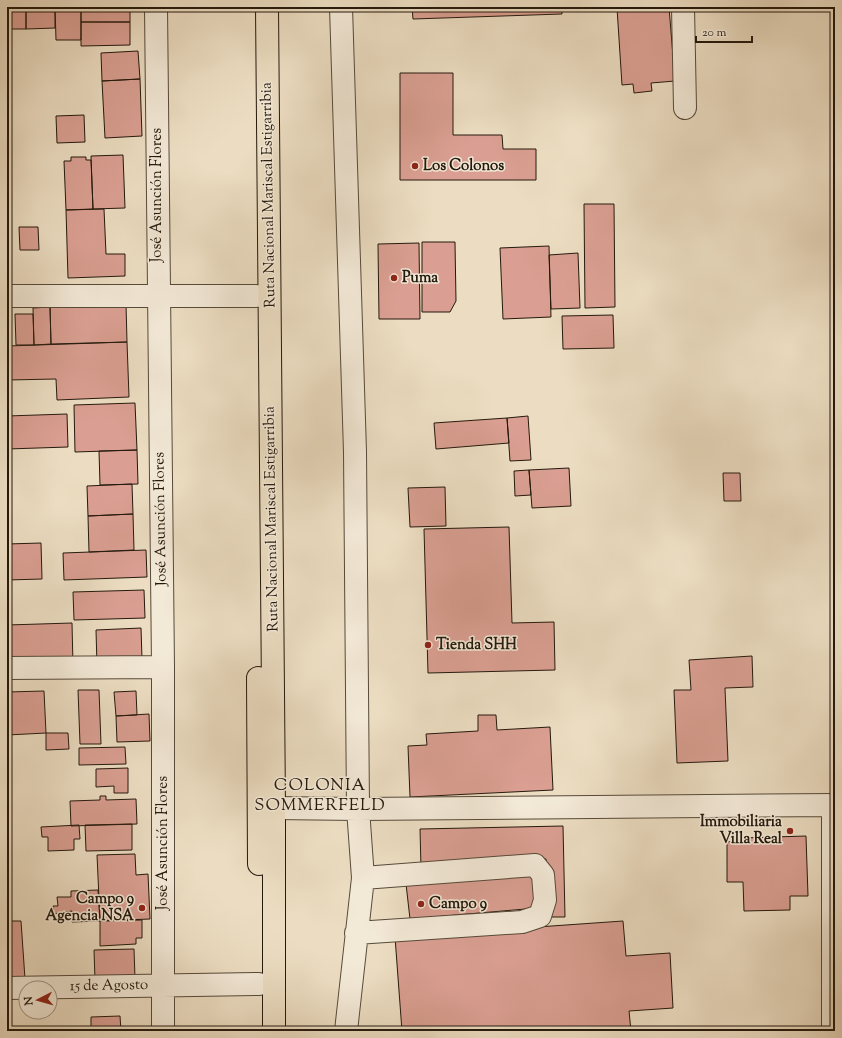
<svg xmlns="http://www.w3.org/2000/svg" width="842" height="1038" viewBox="0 0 842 1038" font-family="'Sorts Mill Goudy',serif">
	<rect width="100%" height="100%" fill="#ecddc2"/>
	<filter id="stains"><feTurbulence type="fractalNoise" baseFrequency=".005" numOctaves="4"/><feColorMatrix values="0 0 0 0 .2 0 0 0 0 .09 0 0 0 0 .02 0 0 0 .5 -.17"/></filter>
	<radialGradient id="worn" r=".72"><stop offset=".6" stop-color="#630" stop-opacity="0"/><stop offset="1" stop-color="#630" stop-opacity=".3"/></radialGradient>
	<!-- building -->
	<path fill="#da9f92" stroke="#24190d" d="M7,7h19v22h-19z
		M26,7h29v21l-29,1z
		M55,7h26v33h-25z
		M81,7h49v15h-49z
		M412,7h150v7l-149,5z
		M669,7l6,74 -24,2 1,8 -18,2 -1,-9 -11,1 -5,-77z
		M81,22h49v23l-49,1z
		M138,51l2,28 -38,2 -1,-28z
		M400,73h53v62h49l1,14h33v31h-136z
		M140,79l2,57 -37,2 -3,-57z
		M84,115l1,27 -28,1 -1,-27z
		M123,155l2,53 -32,1 -2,-53z
		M71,157h15v3h5l2,49 -27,1 -2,-49h7z
		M584,204h30l1,103 -30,1z
		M104,209l2,45h19v22l-57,2 -2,-68z
		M19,227h19l1,23h-19z
		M422,242h33l1,59 -6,11h-28z
		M419,243l1,76h-41l-1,-75z
		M549,246l2,71 -48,2 -3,-71z
		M578,253l2,55 -29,1 -2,-54z
		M126,304l1,38 -76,2 -1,-38z
		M50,307l1,37 -17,1 -1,-37z
		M15,314h18l1,31h-18z
		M613,315l1,33 -51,1 -1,-33z
		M127,342l2,55 -72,3 -1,-21 -49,1v-34z
		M135,403l2,47 -62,2 -1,-47z
		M67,414l1,33 -61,2v-33z
		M528,416l3,44 -21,1 -3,-43z
		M507,418l2,25 -73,6 -2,-26z
		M137,450l1,34 -38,1 -1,-34z
		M569,468l2,38 -39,2 -3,-38z
		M529,470l2,25 -16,1 -1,-25z
		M723,473h17l1,28h-17z
		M132,484l1,30 -45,2 -1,-30z
		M445,487l1,39 -36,1 -2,-39z
		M133,514l1,36 -45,2 -1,-36z
		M509,527l3,96 42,-1 1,48 -127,3 -4,-144z
		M41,543l1,36 -35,1v-36z
		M146,550l1,27 -83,3 -1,-27z
		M144,590l1,28 -71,2 -1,-28z
		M72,623l1,43 -66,-4v-37z
		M141,628l1,31 -45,7 -1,-36z
		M752,656l1,31 -28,1 3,73 -51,2 -3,-73h17l-2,-30z
		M78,690h21l2,54h-21z
		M44,691l2,42 -39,2v-43z
		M136,691l1,24 -21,1 -2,-24z
		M149,714l1,27 -33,1 -1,-26z
		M478,715h18l1,15 53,-3 3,63 -143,7 -2,-51 19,-1 -1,-11 52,-3z
		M46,733h22l1,16 -23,1z
		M125,747l1,17 -47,1v-17z
		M128,768v25h-14v-7l-18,1v-18z
		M100,796h6v4l30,-1 1,25 -66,2 -1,-25 30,-1z
		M132,824v26l-46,1 -1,-26z
		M79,825l1,14h-6v11l-26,1v-14h-6l-1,-10z
		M563,826l2,91h-17l-2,-58 -73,2 -52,7 -1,-39z
		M806,836l2,60h-18v14l-46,1 -1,-29h-16v-40l15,-1v-3z
		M135,854l1,21 12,-1 2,45 -50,2 -3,-66z
		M534,873l3,35 -127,11 -4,-35z
		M98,890l2,31 -28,1v-11l-19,3v-8h5l-1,-9h14v-6z
		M142,920v18h-6v6l-36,2v-25z
		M7,921h14l4,58 -18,1z
		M623,921l3,35 44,-3 3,55 -44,3 2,20h-229l-7,-94z
		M134,949l1,29 -40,2 -1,-30z
		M120,1016l1,15h-30v-14z"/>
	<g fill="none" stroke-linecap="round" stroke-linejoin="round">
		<defs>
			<path id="minor" d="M156,7l7,660v364
				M341,7l14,445 3,357 5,69 -17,153
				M683,7l2,101
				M7,296h249
				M7,668l156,-1
				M274,808l84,1 477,-4
				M356,933l166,-11 18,-6 5,-16 -2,-25 -8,-10 -172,13
				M7,988l252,-4
				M833,1031v-226"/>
			<path id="highway" d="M267,7l7,801v223
				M258,678l1,186"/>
		</defs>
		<!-- minor casing -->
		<use href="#minor" stroke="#564a3a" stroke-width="24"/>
		<!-- highway casing -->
		<use href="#highway" stroke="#24190d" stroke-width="24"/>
		<!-- minor -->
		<use href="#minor" stroke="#f3e9d7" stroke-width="22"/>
		<!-- highway -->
		<use href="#highway" stroke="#ecddc2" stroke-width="22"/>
	</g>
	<!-- markers -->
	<g fill="#8f2418" stroke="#f3e9d7" stroke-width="1.5">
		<circle cx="415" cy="166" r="4"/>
		<circle cx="394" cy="278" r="4"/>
		<circle cx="428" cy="645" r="4"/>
		<circle cx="790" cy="831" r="4"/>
		<circle cx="421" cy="904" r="4"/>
		<circle cx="142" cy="908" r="4"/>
	</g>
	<g text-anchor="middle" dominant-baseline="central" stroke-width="3" stroke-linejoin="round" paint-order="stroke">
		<!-- poi labels -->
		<g font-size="15" font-weight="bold" fill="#24190d" stroke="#f3e9d7" text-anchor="start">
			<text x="423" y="166">Los Colonos</text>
			<text x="402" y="278">Puma</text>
			<text x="436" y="645">Tienda SHH</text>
			<text x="782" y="822" text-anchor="end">Immobiliaria<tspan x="782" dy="17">Villa Real</tspan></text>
			<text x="134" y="899" text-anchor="end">Campo 9<tspan x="134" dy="17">Agencia NSA</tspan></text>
			<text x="429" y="904">Campo 9</text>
		</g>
		<!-- street labels -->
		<g font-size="15" fill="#24190d" stroke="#f3e9d7">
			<text transform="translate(157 195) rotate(-90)">José Asunción Flores</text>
			<text transform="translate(269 195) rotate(-91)">Ruta Nacional Mariscal Estigarribia</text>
			<text transform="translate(161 519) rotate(-91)">José Asunción Flores</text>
			<text transform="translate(272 519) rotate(-91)">Ruta Nacional Mariscal Estigarribia</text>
			<text transform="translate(163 843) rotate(-90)">José Asunción Flores</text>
			<text transform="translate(109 986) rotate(-1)">15 de Agosto</text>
		</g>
		<!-- quarter labels -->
		<g font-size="17" letter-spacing="1" fill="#24190d" stroke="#f3e9d7">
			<text x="320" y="786">COLONIA<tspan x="320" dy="20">SOMMERFELD</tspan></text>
		</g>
	</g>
	<!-- margin -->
	<rect width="842" height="1038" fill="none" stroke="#ecddc2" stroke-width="24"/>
	<rect x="8" y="8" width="826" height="1022" fill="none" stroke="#24190d" stroke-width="2"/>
	<rect x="12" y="12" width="818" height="1014" fill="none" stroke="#24190d"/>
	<!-- north arrow -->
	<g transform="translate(38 1000) rotate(264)"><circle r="19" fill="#f3e9d7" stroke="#a09686"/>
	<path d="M0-3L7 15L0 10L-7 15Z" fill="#8f2418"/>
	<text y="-6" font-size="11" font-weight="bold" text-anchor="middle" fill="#24190d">N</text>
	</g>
	<!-- scale -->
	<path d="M696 36v6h56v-6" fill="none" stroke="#24190d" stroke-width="2"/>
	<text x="702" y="36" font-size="12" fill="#24190d" stroke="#f3e9d7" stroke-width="3" paint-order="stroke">20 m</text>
	<rect width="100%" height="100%" filter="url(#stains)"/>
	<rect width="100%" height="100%" fill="url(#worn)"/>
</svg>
